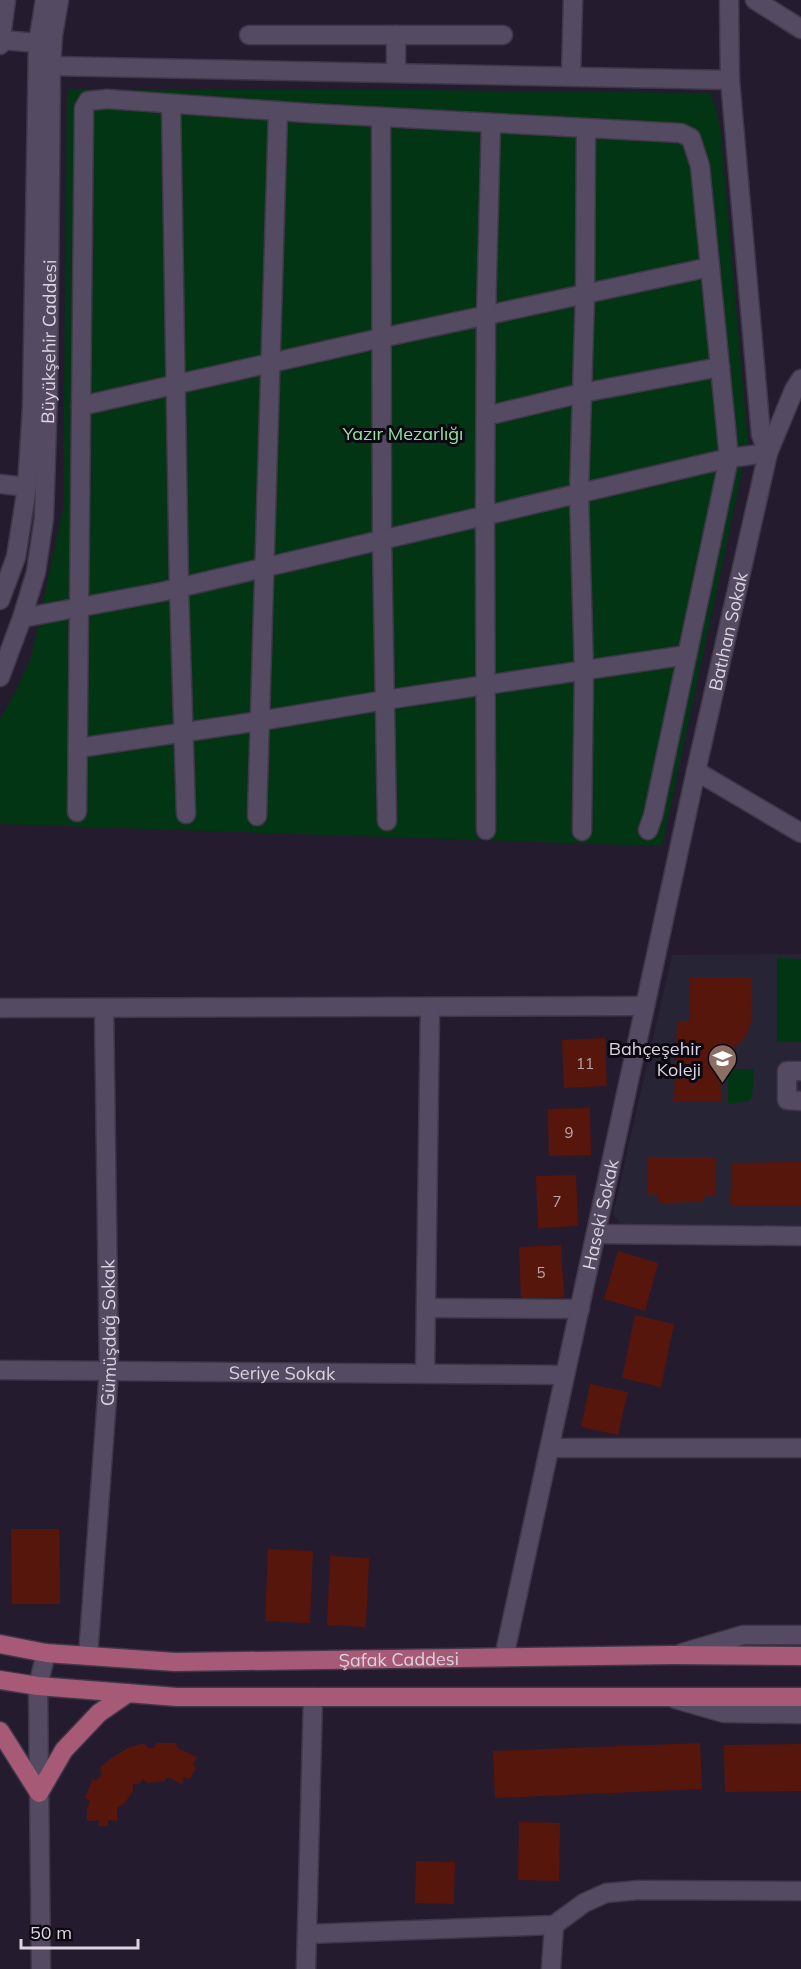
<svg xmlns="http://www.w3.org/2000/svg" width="801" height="1969" viewBox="0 0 801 1969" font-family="Mulish,sans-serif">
	<rect width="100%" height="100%" fill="#251b2f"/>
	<!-- education -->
	<path fill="#272535" d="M801,954v271l-178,1 -10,-12 59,-259z"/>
	<!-- green -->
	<path fill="#023514" d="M67,89l355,1 289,3 9,31 28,320 -86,402 -662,-22v-105l17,-30 14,-32 32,-148z
		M777,958l24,1v83h-24z
		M728,1069h26l-2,27 -3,5 -21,3z"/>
	<!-- building -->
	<path fill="#56160c" d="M689,977h63l-1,45 -4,12 -8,10 -10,6 -9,1 1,50h-47l3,-79h13z
		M605,1038l2,48 -43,2 -2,-48z
		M590,1108l1,47 -42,1 -1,-47z
		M648,1157h67l1,38h-13v7l-44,1 -2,-9 -10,1z
		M801,1162v43h-71l2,-42z
		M576,1175l2,51 -40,2 -2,-52z
		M561,1245l3,52 -43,2 -2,-52z
		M618,1251l40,12 -13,48 -41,-12z
		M635,1315l39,9 -13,63 -39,-9z
		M590,1384l38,8 -10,43 -37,-8z
		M11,1529h48l1,75h-48z
		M268,1549l45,2 -3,72 -45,-2z
		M330,1556l39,2 -3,69 -39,-2z
		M144,1743l4,5h6l3,-5h19l1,5 20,9 -4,7 3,4 -6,11 -6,-2 -2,7 -14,-7 -4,4 -17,2 -4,-4 -4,5h-6v7l-10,14 -6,2v14l-9,-1v6h-10l1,-6 -12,1v-13l3,-7 -5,-3 8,-19 3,2 6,-7 -2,-6 11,-10 17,-10z
		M700,1743l2,46 -207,9 -2,-47z
		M801,1744v47l-76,1 -1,-47z
		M519,1822l41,1 -1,58 -41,-1z
		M416,1861l39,1 -1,42 -39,-1z"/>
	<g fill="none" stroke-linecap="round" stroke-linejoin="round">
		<defs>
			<g id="minor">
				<path d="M729,0l1,80 31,355 7,18"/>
				<path d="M755,0l46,29"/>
				<path d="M249,35h254"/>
				<path d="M396,35v38"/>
				<path d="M2,40l36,3"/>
				<path d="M0,45l6,-45"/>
				<path d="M51,66l679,14"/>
				<path d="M571,76l2,-76"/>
				<path d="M171,104l8,484 7,226"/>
				<path d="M381,117l1,423 5,281"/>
				<path d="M81,406l300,-68 329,-71"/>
				<path d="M486,416l96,-23 138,-26"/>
				<path d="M0,484l27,3"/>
				<path d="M0,600l16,-43 11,-70 5,-79 6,-365 7,-43"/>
				<path d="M22,618l139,-26 568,-134 39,-5"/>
				<path id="s1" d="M0,677l22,-59 14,-46 8,-54 4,-126 3,-326 2,-31 6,-35"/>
				<path d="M78,748l182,-27 125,-21 302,-45"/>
				<path d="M696,771l105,62"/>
				<path d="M77,812l7,-704 4,-7 19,-2 200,14 374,20 10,5 9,28 29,292 -76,358 -5,14"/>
				<path d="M257,816l21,-705"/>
				<path d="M486,830l-1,-314 1,-200 5,-193"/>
				<path d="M582,831l2,-160 -5,-178 6,-198 1,-167"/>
				<path d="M0,1008l645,-2"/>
				<path d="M801,1071h-14v29l14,1"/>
				<path d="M596,1234l205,2"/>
				<path d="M426,1308l154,1"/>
				<path id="s2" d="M0,1370l565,5"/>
				<path d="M425,1373l5,-366"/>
				<path d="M550,1448h251"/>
				<path d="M682,1653l61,-18h58"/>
				<path id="s3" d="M88,1656l21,-286 -5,-362"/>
				<path id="s4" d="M504,1657l192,-886 72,-318 26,-63 7,-11"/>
				<path d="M675,1699l49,14 77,1"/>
				<path d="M307,1934l247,-9 30,-22 22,-10 33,-3 162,1"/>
				<path d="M41,1969l-3,-283 8,-33"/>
				<path d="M306,1969l7,-272"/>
				<path d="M551,1969l3,-44"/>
			</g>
			<g id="major">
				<path id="s5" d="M0,1644l46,9 129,9 498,-7 128,1"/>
				<path d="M0,1680l38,6 139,11h624"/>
				<path d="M0,1731l39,62 25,-43 35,-37 29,-20"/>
			</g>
		</defs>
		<!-- minor casing -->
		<use href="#minor" stroke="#3f3748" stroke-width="21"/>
		<!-- major casing -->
		<use href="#major" stroke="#3f3748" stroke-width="21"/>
		<!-- minor -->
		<use href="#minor" stroke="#544a61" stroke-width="18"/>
		<!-- major -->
		<use href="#major" stroke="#a65a76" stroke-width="18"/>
	</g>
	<!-- icons -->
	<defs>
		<symbol id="school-pin" viewBox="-11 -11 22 30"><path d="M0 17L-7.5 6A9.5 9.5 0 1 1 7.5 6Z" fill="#8d6e63" stroke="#0c0811"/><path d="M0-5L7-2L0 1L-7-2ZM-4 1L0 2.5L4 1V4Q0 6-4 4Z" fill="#fff"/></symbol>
	</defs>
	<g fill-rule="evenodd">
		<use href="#school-pin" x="706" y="1042" width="33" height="45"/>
	</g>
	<g text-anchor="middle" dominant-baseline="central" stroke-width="6" stroke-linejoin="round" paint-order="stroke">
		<!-- number labels -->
		<g font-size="15" fill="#baa5ac">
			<text x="585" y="1063">11</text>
			<text x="569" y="1132">9</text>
			<text x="557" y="1201">7</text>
			<text x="541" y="1272">5</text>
		</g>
		<!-- street labels -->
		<g font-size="18" fill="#dbd5e2" stroke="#0c0811">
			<text stroke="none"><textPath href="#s1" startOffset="342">Büyükşehir Caddesi</textPath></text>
			<text stroke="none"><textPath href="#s4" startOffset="1050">Batıhan Sokak</textPath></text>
			<text stroke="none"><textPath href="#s4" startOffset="453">Haseki Sokak</textPath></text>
			<text stroke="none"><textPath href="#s3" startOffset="324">Gümüşdağ Sokak</textPath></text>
			<text stroke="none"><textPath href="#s2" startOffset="282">Seriye Sokak</textPath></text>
			<text stroke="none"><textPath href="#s5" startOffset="400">Şafak Caddesi</textPath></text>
		</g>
		<!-- park labels -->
		<g font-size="18" fill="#90e7a3" stroke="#0c0811">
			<text x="403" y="433">Yazır Mezarlığı</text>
		</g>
		<!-- poi labels -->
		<g font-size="18" fill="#dbd5e2" stroke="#0c0811" text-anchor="end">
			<text x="701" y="1048">Bahçeşehir<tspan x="701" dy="21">Koleji</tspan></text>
		</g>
	</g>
	<!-- scale -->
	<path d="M21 1939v9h117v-9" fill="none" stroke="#dbd5e2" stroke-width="3"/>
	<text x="30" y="1939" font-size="18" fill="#dbd5e2" stroke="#0c0811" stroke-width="4.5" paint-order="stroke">50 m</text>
</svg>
